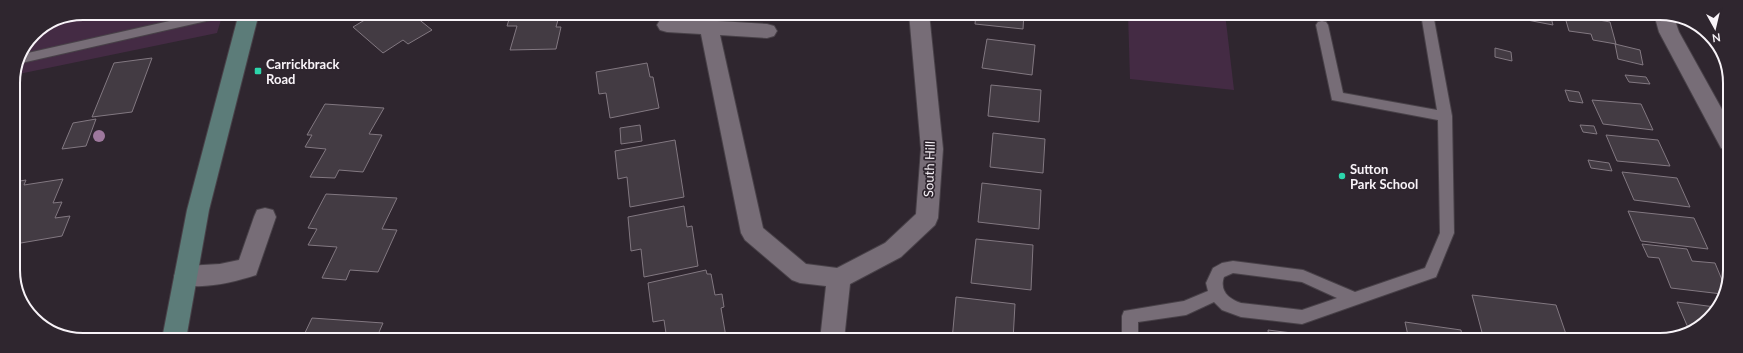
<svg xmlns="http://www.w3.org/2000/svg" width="1743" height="353" viewBox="0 0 1743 353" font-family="Lato,sans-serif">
	<rect width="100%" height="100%" fill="#2f262f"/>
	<!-- green -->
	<path fill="#442b44" d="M83,13h140l-6,20 -203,42 4,-19 16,-23 22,-15z
		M1128,13h97l9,77 -104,-11z"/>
	<!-- building -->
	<path fill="#433b43" stroke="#827881" d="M371,13h40l21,17 -24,14 -5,-4 -20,13 -30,-26 20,-12z
		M511,13h49l-4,14h5l-5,22 -46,1 7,-24h-10z
		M976,13h48l-1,16 -48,-5z
		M1483,14h17l1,6 -17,-3z
		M1521,14h29l3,11 -31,-6z
		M1564,14h33l2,6 11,2 6,22 -23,-4 -2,-6 -22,-3z
		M987,39l48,6 -3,30 -50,-7z
		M1615,44l25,6 3,15 -25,-6z
		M1495,48l16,4 1,9 -17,-4z
		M152,58l-20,54 -40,5 22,-54z
		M647,63l3,14h3l6,31 -49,10 -4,-25 -7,1 -3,-22z
		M1625,75l21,2 4,7 -21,-2z
		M991,85l50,5 -2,32 -51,-6z
		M1565,90l14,2 4,11 -14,-2z
		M1592,100l49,4 12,26 -50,-6z
		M325,104l59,4 -15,26 13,1 -19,37 -24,-2 -4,8 -25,-1 16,-28 -21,-2 7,-12h-5z
		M96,119l-10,27 -24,3 11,-26z
		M640,125l2,16 -21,3 -1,-16z
		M1580,125l14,1 3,8 -14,-2z
		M993,133l52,6 -2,34 -53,-6z
		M1606,135l52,5 12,26 -53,-5z
		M675,140l9,57 -54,10 -3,-30 -9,2 -3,-28z
		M1588,160l21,3 3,8 -21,-3z
		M1622,172l55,6 13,29 -56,-7z
		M63,179l-10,24 9,-1 -7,16 15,-2 -8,20 -47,8 -1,-62 12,-2 -2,5z
		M982,183l59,7 -2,39 -61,-7z
		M326,194l71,4 -15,31 15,1 -19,42 -28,-2 -4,10 -24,-2 15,-31 -29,-2 9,-16 -9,-1z
		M684,206l3,21 5,-1 6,40 -54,11 -3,-28 -10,2 -3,-34z
		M1628,211l66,7 14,31 -67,-8z
		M976,239l57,6 -2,45 -60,-7z
		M1642,244l45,5 5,12 23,2 10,24 -3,7 -51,-6 -12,-30 -11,-1z
		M706,270l1,4h4l4,21 7,-1 2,13 -3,1 5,29 -11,3h-48l-3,-20 -11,2 -5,-39z
		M1472,295l84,10 12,35h-84z
		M956,297l59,7 -2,36h-61z
		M1677,302l38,5 -9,16 -17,7z
		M312,318l71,5 -7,16h-74z
		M1405,322l56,8 2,10h-54z
		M1268,330l80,10h-79z"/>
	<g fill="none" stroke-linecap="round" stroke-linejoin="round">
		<defs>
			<path id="service" d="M205,13h25l-2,3 -4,1 -207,47 2,-9z
				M1421,14h12l19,102 2,117 -18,44 -134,47 -61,-7 -19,-7 -8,-8 -28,13 -48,7v18h-16v-24l2,-5 60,-10 24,-10 -2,-8 7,-15 9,-5 11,-2 70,9 52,22 70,-24 15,-35 -2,-113 -106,-20 -16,-75 2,-3 4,-1 4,1 2,3 15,68 94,17zM1233,273l69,9 35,16 -35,12 -61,-7c-12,-4 -22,-12 -17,-26z"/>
			<path id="minor" d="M909,13h20l14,136 -5,69 -3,7 -34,32 -51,27 -6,56h-24l6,-54 -26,-3 -8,-3 -47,-40 -4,-7 -40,-199 -34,-2 -7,-2 -3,-5 3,-5 7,-2 100,6 7,2 3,5 -3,5 -7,2 -47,-3 43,193 43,36 31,4 48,-25 31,-29 5,-65z
				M1654,14h16l3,1 6,17 50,90v28l-8,-2 -62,-116z
				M265,208l8,2 3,7 -20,58c-21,7 -57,16 -78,8l-4,-7 4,-7 8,-3 34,-2 19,-4 15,-43 3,-7z"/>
			<path id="secondary" d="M239,13h20l-50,197 -23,129h-24l25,-129z"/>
		</defs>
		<!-- service casing -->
		<use href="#service" stroke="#484148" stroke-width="2"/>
		<!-- minor casing -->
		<use href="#minor" stroke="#484148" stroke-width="2"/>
		<!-- secondary casing -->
		<use href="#secondary" stroke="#484148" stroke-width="2"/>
		<!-- service -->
		<use href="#service" fill="#776d77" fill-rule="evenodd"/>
		<!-- minor -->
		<use href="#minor" fill="#776d77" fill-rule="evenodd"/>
		<!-- secondary -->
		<use href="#secondary" fill="#5c7c79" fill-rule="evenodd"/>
	</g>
	<!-- trees -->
	<circle fill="#9e789d" cx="99" cy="136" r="6"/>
	<!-- markers -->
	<g fill="#2cd5ab" stroke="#2f262f" stroke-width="1.5">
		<rect x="254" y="67" width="8" height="8" rx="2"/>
		<circle cx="1342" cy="176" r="4"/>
	</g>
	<g text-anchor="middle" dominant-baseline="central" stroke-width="3.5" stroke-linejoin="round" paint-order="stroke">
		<!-- poi labels -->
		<g font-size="13" font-weight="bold" fill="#f8f3f8" stroke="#2f262f" text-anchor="start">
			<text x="266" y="64">Carrickbrack<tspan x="266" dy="15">Road</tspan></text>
			<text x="1350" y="169">Sutton<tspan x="1350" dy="15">Park School</tspan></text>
		</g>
		<!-- street labels -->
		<g font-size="13" fill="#f8f3f8" stroke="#2f262f">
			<text transform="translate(929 169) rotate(-88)">South Hill</text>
		</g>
	</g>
	<!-- crop -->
	<path d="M0 0H1743V353H0ZM83 20H1660A63 63 0 0 1 1723 83V270A63 63 0 0 1 1660 333H83A63 63 0 0 1 20 270V83A63 63 0 0 1 83 20Z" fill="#2f262f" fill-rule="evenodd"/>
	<path fill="none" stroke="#f8f3f8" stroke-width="2" d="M83 20H1660A63 63 0 0 1 1723 83V270A63 63 0 0 1 1660 333H83A63 63 0 0 1 20 270V83A63 63 0 0 1 83 20Z"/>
	<!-- north arrow -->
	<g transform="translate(1715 28) rotate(172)" stroke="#2f262f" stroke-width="3" paint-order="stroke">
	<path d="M0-3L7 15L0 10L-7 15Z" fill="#f8f3f8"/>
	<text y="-6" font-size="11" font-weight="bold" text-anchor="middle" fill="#f8f3f8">N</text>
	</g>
</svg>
